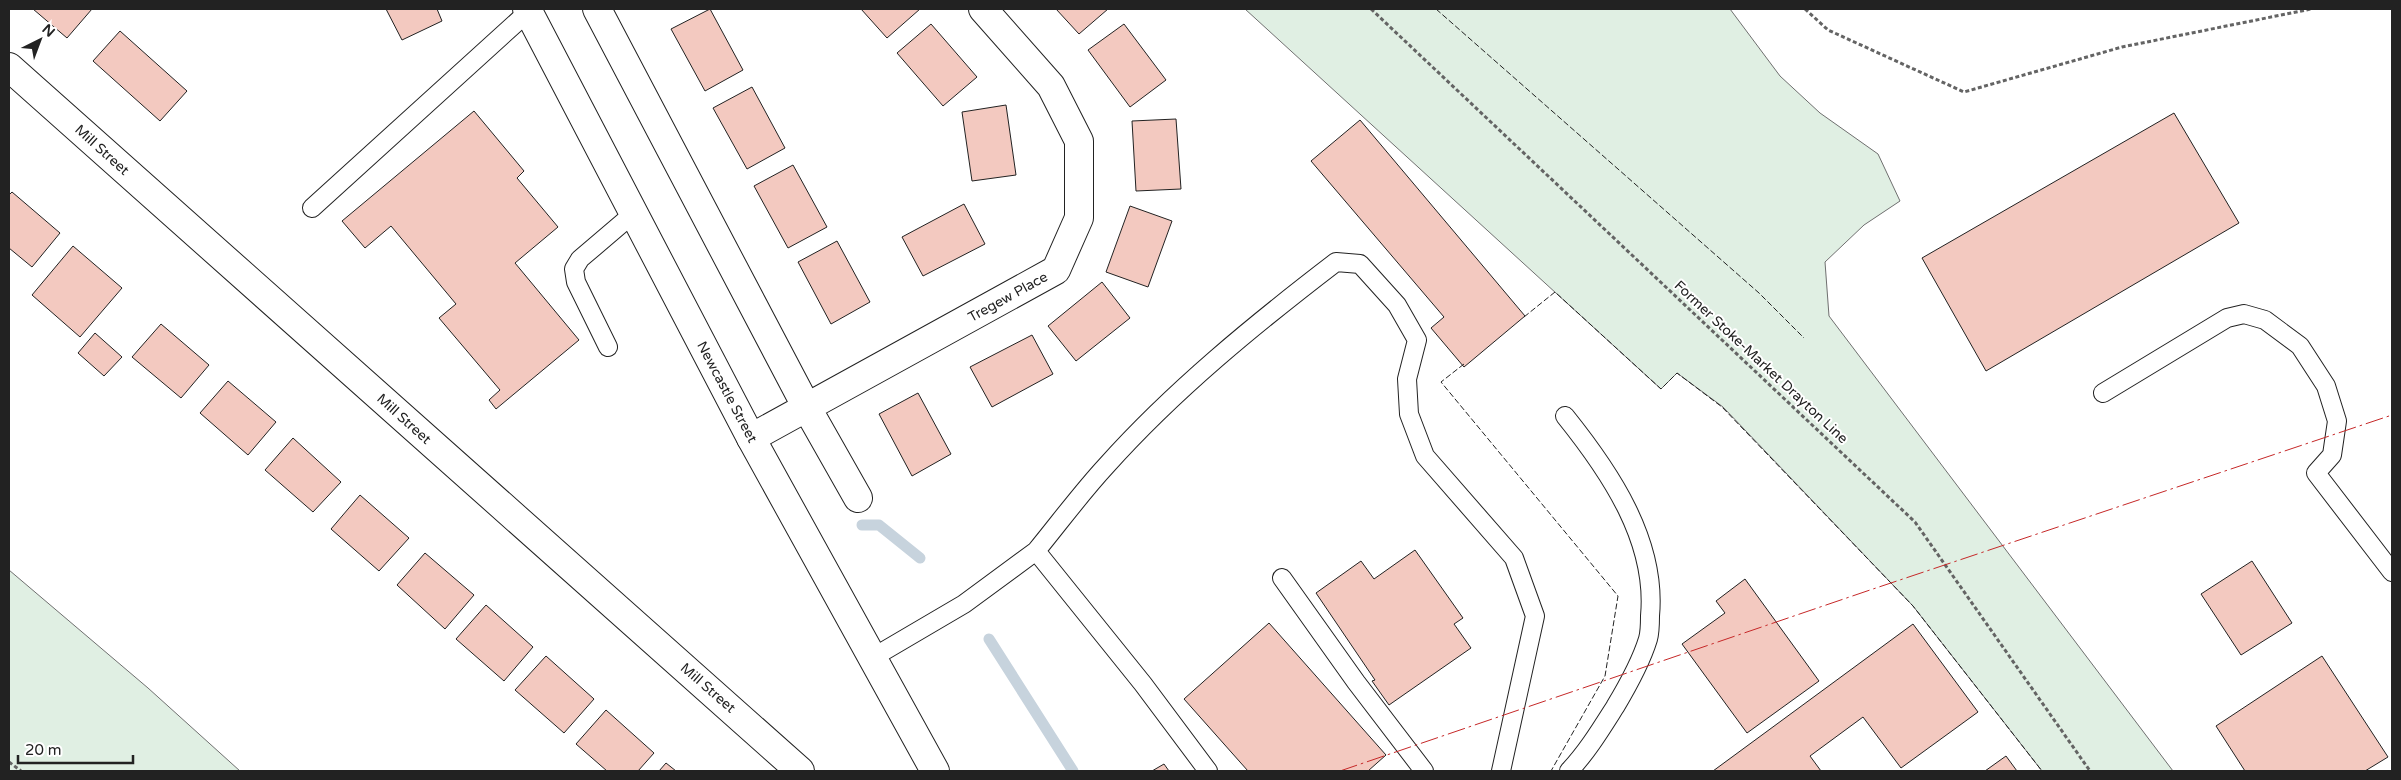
<svg xmlns="http://www.w3.org/2000/svg" width="2401" height="780" viewBox="0 0 2401 780" font-family="'Varela Round',sans-serif">
	<rect width="100%" height="100%" fill="#fff"/>
	<!-- green -->
	<path fill="#e0efe3" stroke="#6f6f6f" d="M1245,9h485l50,67 40,37 58,41 22,47 -36,24 -39,37 4,54 344,455h-131l-129,-165 -190,-199 -46,-34 -16,16z
		M9,570l139,118 92,83h-231z"/>
	<g fill="none" stroke-linecap="round" stroke-linejoin="round">
		<!-- stream -->
		<path stroke="#c7d3dd" stroke-width="11" d="M862,525h17l41,33
			M989,639l84,132"/>
	</g>
	<!-- building -->
	<path fill="#f3c9c0" stroke="#222" d="M33,9h59l-25,29z
		M386,9h51l5,12 -40,19z
		M710,9l33,61 -38,21 -34,-62z
		M861,9h59l-33,29z
		M1056,9h52l-29,25z
		M931,24l46,53 -34,29 -46,-53z
		M1124,24l42,56 -36,27 -42,-57z
		M120,31l67,60 -27,30 -67,-60z
		M752,87l33,61 -38,21 -34,-61z
		M1006,105l10,70 -44,6 -10,-69z
		M474,111l50,60 -7,7 41,49 -43,36 64,77 -83,69 -7,-9 11,-10 -61,-72 17,-14 -65,-78 -26,22 -23,-27z
		M2174,113l65,110 -253,148 -64,-113z
		M1176,119l5,70 -45,2 -4,-70z
		M1360,120l165,196 -61,51 -33,-39 13,-11 -133,-156z
		M793,165l34,62 -39,21 -34,-62z
		M12,192l48,41 -28,34 -23,-19v-53z
		M964,204l21,40 -62,32 -21,-39z
		M1130,206l42,15 -24,66 -42,-15z
		M837,241l33,61 -39,22 -33,-62z
		M73,246l49,42 -42,49 -48,-42z
		M1102,282l28,36 -54,43 -28,-35z
		M161,324l48,41 -28,33 -49,-41z
		M95,333l27,24 -18,19 -26,-23z
		M1032,335l21,39 -61,33 -22,-40z
		M228,381l48,41 -28,33 -48,-42z
		M918,393l33,61 -39,22 -33,-62z
		M293,438l48,44 -28,30 -48,-42z
		M360,495l49,43 -30,33 -48,-42z
		M1415,550l48,68 -9,6 17,24 -82,57 -17,-24 3,-1 -59,-87 45,-32 13,18z
		M425,553l49,42 -29,34 -48,-44z
		M2252,561l40,62 -51,32 -40,-61z
		M1745,579l74,102 -72,52 -65,-89 43,-31 -9,-12z
		M486,605l47,42 -29,34 -48,-42z
		M1269,623l117,132 -18,16h-120l-64,-72z
		M1913,624l65,88 -77,56 -38,-51 -53,39 11,15h-108z
		M546,656l48,43 -30,34 -49,-43z
		M2322,656l66,101 -23,14h-120l-29,-45z
		M606,710l48,43 -16,18h-31l-31,-27z
		M2006,756l11,15h-32z
		M666,763l10,8h-17z
		M1164,764l5,7h-17z"/>
	<g fill="none" stroke-linecap="round" stroke-linejoin="round">
		<defs>
			<path id="lane" d="M312,208l217,-197
				M608,347l-32,-65 -2,-13 6,-10 54,-46
				M2103,393l124,-75 17,-4 21,6 35,26 26,40 11,35 -5,34 -16,18 76,99
				M1565,416c45,56 92,125 85,200 0,8 0,16 -2,23 -7,23 -21,48 -33,68 -14,22 -28,45 -46,64
				M1036,551c23,-28 45,-58 70,-85 68,-76 149,-142 230,-204l24,2 37,41 20,35 -10,39 2,35 16,42 89,102 21,58 -34,155
				M1282,578l74,104 68,89
				M872,658l92,-54 72,-53 107,133 65,87"/>
			<path id="street" d="M597,9l210,399 51,90
				M751,438l305,-168 23,-52v-77l-28,-55 -68,-77"/>
			<path id="secondary" d="M527,9l224,429 184,333
				M9,67l791,704"/>
		</defs>
		<!-- lane casing -->
		<use href="#lane" stroke="#222" stroke-width="20"/>
		<!-- street casing -->
		<use href="#street" stroke="#222" stroke-width="30"/>
		<!-- secondary casing -->
		<use href="#secondary" stroke="#222" stroke-width="30"/>
		<!-- path -->
		<path stroke="#646464" stroke-width="3" stroke-dasharray="4 2.5" stroke-linecap="butt" d="M1371,9l544,513 175,249
			M1805,9l23,21 136,62 158,-45 189,-38
			M9,762l12,9"/>
		<!-- lane -->
		<use href="#lane" stroke="#fff" stroke-width="18"/>
		<!-- street -->
		<use href="#street" stroke="#fff" stroke-width="28"/>
		<!-- secondary -->
		<use href="#secondary" stroke="#fff" stroke-width="28"/>
		<!-- fence -->
		<path stroke="#222" stroke-width="1" stroke-dasharray="6 2.5" stroke-linecap="butt" d="M1436,9l323,284 45,45
			M1524,317l31,-25 106,97 16,-16 45,34 191,199 129,165
			M1464,364l-23,18 177,214 -13,80 -54,95"/>
		<!-- power -->
		<path stroke="#c62828" stroke-width="1" stroke-dasharray="18 4 2.5 4" stroke-linecap="butt" d="M1340,771l530,-181 522,-175"/>
	</g>
	<g text-anchor="middle" dominant-baseline="central" stroke-width="4" stroke-linejoin="round" paint-order="stroke">
		<!-- street labels -->
		<g font-size="14" fill="#222" stroke="#fff">
			<text transform="translate(102 150) rotate(42)">Mill Street</text>
			<text transform="translate(1008 297) rotate(-29)">Tregew Place</text>
			<text transform="translate(1761 362) rotate(43)">Former Stoke-Market Drayton Line</text>
			<text transform="translate(727 392) rotate(62)">Newcastle Street</text>
			<text transform="translate(404 419) rotate(42)">Mill Street</text>
			<text transform="translate(708 688) rotate(41)">Mill Street</text>
		</g>
	</g>
	<!-- border -->
	<rect width="2401" height="780" fill="none" stroke="#222222" stroke-width="20"/>
	<!-- north arrow -->
	<g transform="translate(40 40) rotate(42)" stroke="#ffffff" stroke-width="4" paint-order="stroke">
	<path d="M0-4L9 19L0 12L-9 19Z" fill="#222222"/>
	<text y="-8" font-size="14" font-weight="bold" text-anchor="middle" fill="#222222">N</text>
	</g>
	<!-- scale -->
	<path d="M18 755v8h115v-8" fill="none" stroke="#222222" stroke-width="2.5"/>
	<text x="25" y="755" font-size="15" fill="#222222" stroke="#ffffff" stroke-width="4" paint-order="stroke">20 m</text>
</svg>
